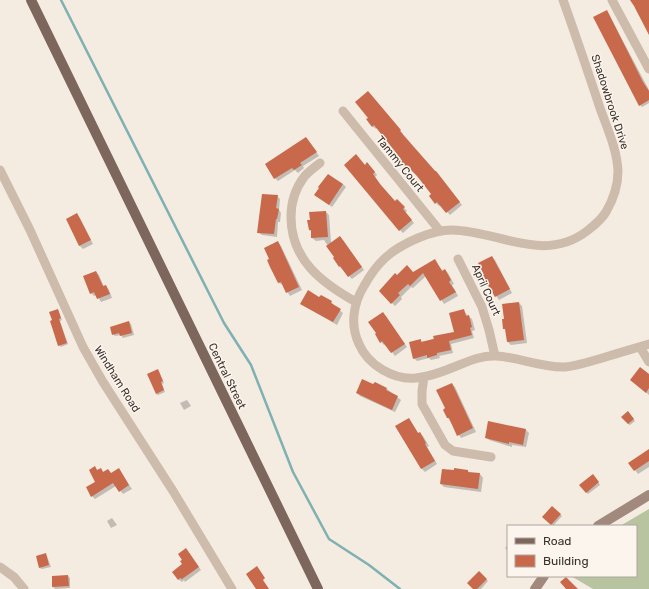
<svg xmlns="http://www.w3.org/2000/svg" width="649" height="589" viewBox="0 0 649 589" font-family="Rubik,sans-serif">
	<rect width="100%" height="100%" fill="#f4ebe1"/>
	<!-- green -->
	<path fill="#b8c4a0" d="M649,509v80h-56l-22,-13h65v-50h-16z"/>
	<!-- shadow -->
	<path fill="#0003" d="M608,13l41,77v13l-7,4 -2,-2z
		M371,95l32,39 -1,1 37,40 23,30 -12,10 -9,-10 -2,1 -3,-3 -3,-9 -22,-26 -2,2 -8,-10 1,-1 -25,-31 -1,1 -4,-3 -3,-8z
		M306,138l13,18 -16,10 1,2 -6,5 -3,-3 -17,11 -3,-3z
		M365,166l6,1 6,8 -2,2 8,11 12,14 5,1 7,8 -2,2 9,10 -11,10 -3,-3z
		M343,184l3,3 -14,20 -16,-12 4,-7z
		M277,196l3,3 -1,11 2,3 -1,9h-2l-1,15 -15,-2 -4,-3z
		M326,212l3,3 2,28 12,-3 21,30 -12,9 -13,-13 -3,-8 -12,-18 -8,1 -4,-3v-6l-3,-2z
		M77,214l3,4 13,26 -10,5 -3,-3 -13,-26z
		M278,242l3,4 21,44 -12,6 -7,-11 -4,-2 -8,-17z
		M492,257l3,3 17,33 -13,7 -8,-12 -4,-3 -2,-9z
		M435,261l8,10 2,-1 3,3 6,11 -2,1 6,11 -14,8 -18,-28 -13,12 -2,-1 -10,10 1,2 -7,7 -15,-15 17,-15 16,-3z
		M96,272l3,3 5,12 2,-1 3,4 3,8 -11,4 -4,-7 -3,1 -3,-3z
		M320,298l11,4 3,3v1l9,7 -6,12 -33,-19 -3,-3z
		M519,303l3,3 5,37 -16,2 -3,-3 -2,-11 -2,-3 2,-8z
		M58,310l4,10 -2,1 8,23 -7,3 -2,-2 -6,-24z
		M464,311l4,5 4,3 3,11 -3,1 2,7 -23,6 2,9 -14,3 1,2 -9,2 -2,-2 -12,3 -3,-3 6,-18 3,2 32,-10z
		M386,316l21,31 -12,9 -9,-12 -2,1 -3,-3 -5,-8z
		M129,322l2,2 3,11 -11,3 -2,-3 -6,1 -2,-2z
		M158,370l6,13 -2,1 3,8 -7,3 -2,-1z
		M649,376v19l-18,-15z
		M375,384l12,5 14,11 -6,12 -35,-16 -3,-4 17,-6z
		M452,384l3,3 21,45 -15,6 -13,-20 -2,-9z
		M187,400l4,6 -7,4 -4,-7z
		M628,412l7,9 -5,4 -2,-1z
		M408,419l11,15 1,-1 3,3 6,10 -2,1 10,17 -12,8 -3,-3 -25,-43z
		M526,430l3,3 -3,14 -14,-2v2l-23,-7 -3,-3z
		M649,450v17l-11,7 -8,-11z
		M95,468l3,3 3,-2 3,4 8,1 7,-4 13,19 -9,5 -7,-8 -21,13 -3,-3 5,-14z
		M468,471l2,2 10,1 3,4 -2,14 -37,-5 -3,-3z
		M595,477l5,8 -12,9 -2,-2z
		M552,507l10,9 -9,10 -10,-9z
		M112,518l5,7 -6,3 -4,-7z
		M508,545v6l-3,-3z
		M189,553l12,17 -16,12 -1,-2 -2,2 -4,-3z
		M45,554l2,2 4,11 -9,2 -2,-1z
		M479,572l9,9 -7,8h-7z
		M68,576l2,2v10l-15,1 -2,-2z"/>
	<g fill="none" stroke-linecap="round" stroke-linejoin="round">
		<!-- stream -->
		<path stroke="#7fb0b2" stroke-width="2.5" d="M61,0l163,323 27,42 42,107 36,67 40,26 31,24"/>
	</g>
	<!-- building -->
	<path fill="#c8694b" d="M630,0h19v35l-15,-29z
		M607,10l36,72 6,9v9l-10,6 -46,-89z
		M368,91l33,39 -1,1 35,40h1l24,31 -14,11 -9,-11 -2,2 -6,-8 2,-2 -14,-18 -10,-10 -1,1 -7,-7 2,-1 -27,-34 -2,2 -6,-8 2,-1 -13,-16z
		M306,137l11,15 -17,11 2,2 -8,5 -2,-2 -18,11 -9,-15z
		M356,154l9,11 2,-3 8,10 -2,2 7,10 15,17 2,-2 8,8 -2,2 9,11 -13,11 -55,-66z
		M328,174l15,10 -14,21 -15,-10 5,-7 -1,-1z
		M262,194l16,1 -2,13 3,1 -2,10h-1l-2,15 -17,-1z
		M326,211l2,26 -17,1v-8h-2l-2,-10h3l-1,-8z
		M77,213l14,27 -12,6 -13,-27z
		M340,236l22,31 -14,10 -8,-11 -1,1 -6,-9 1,-1 -8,-11z
		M278,241l21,46 -13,6 -5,-11 -3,1 -8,-16 -3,-7 2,-1 -5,-11z
		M492,256l18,33 -15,8 -7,-12 -2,1 -5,-9 3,-2 -6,-12z
		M435,259l7,12 3,-2 6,11 -2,2 7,10 -16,9 -17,-28 -13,13 -2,-2 -10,9 2,2 -9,9 -12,-13 16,-18 2,2 10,-10 6,7z
		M96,271l7,15 3,-1 4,9 -13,5 -3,-7 -4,2 -7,-18z
		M308,290l11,7 2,-2 11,6 -1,2 10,6 -8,13 -33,-18z
		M519,302l5,38 -17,2 -2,-13h-2l-1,-10h2l-2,-15z
		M58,309l3,9 -2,1 8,24 -9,3 -8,-25 2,-1 -3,-8z
		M464,309l2,7 3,-1 3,12 -2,1 2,7 -23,6 2,9 -14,3v2l-10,3v-3l-14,4 -4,-17 12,-3v3l13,-3 -1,-3 21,-4 -5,-19z
		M383,312l22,32 -14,9 -9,-12 -2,2 -5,-9 1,-1 -8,-11z
		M129,321l3,12 -12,3 -1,-3 -7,2 -2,-8z
		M640,367l9,7v14l-3,5 -16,-13z
		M158,369l5,12 -2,1 3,8 -8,4 -9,-20z
		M362,379l11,5 2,-2 12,6 -1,2 12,6 -6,14 -36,-17z
		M452,383l21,45 -16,8 -8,-18h-2l-4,-8 2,-2 -9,-18z
		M628,411l6,8 -6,5 -7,-7z
		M409,418l9,15 2,-1 6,11 -1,1 10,17 -14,8 -26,-43z
		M488,421l38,8 -3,16 -14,-3v2l-24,-6z
		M649,449v12l-15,10 -6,-8z
		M95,466l2,4 4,-2 2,4 5,-3 3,4 8,-5 10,17 -10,7 -6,-9 -22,14 -5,-10 9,-5 -6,-12z
		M454,468l14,2v2l12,1 -2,16 -38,-5 2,-15 12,1z
		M593,474l6,8 -13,11 -7,-8z
		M552,506l9,8 -10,11 -9,-8z
		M186,548l13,19 -17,12 -2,-1 -2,2 -6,-8 10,-8 -2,-3 2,-1 -4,-6z
		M46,553l3,12 -10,3 -3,-12z
		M257,566l8,12 -2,2 6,9h-13l-10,-15z
		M479,571l8,8 -10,10h-4l-6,-6z
		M68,575l1,11 -17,1v-11z
		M566,577l12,12h-12l-6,-7z"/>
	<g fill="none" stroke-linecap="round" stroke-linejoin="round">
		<!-- street -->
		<path stroke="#cdbbac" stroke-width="9" d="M563,0c13,36 25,72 37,108 7,20 17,41 18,63 0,14 -5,29 -12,41 -5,8 -11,13 -19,19 -43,33 -88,0 -135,-1 -12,0 -22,3 -34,8 -26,11 -40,23 -54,48 -11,18 -14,39 -5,58 9,21 34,36 57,34 12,-1 26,-6 38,-11 13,-5 27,-12 42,-11 23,1 45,12 69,11 11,-1 23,-5 34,-8 16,-5 33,-10 50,-15
			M612,0l37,69
			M343,111l97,120
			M320,163c-5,4 -12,9 -16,14 -9,12 -13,26 -13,40 0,43 31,66 65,85
			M0,170l30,60 53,117 20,35 70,109 59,98
			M458,259l24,48 7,23 6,26
			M640,347l9,15
			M424,377l-2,14v13l23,41 8,6 38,6
			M0,567l14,10 10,12"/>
		<!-- secondary -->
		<path stroke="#a18a7d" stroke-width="10" d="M598,526l51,-31
			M535,589l9,-13"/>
		<!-- primary -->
		<path stroke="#7d675c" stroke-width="10" d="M31,0l287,589"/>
	</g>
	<g text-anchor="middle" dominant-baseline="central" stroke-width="3" stroke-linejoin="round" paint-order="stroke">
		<!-- street labels -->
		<g font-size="11" fill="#3b302b" stroke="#fbf5ee">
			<text transform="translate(610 102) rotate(72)">Shadowbrook Drive</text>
			<text transform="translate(400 164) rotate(51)">Tammy Court</text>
			<text transform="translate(486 290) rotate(66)">April Court</text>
			<text transform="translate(227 376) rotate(64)">Central Street</text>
			<text transform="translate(117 379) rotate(58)">Windham Road</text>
		</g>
	</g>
	<!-- legend -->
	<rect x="507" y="525" width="130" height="52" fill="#fbf5ee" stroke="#aea6a0"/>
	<rect x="515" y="538" width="20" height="6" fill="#7d675c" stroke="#aea6a0"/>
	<text x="543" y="545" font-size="12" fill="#3b302b">Road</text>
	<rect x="515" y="555" width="20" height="12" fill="#c8694b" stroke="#aea6a0"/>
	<text x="543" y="565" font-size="12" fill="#3b302b">Building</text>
</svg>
